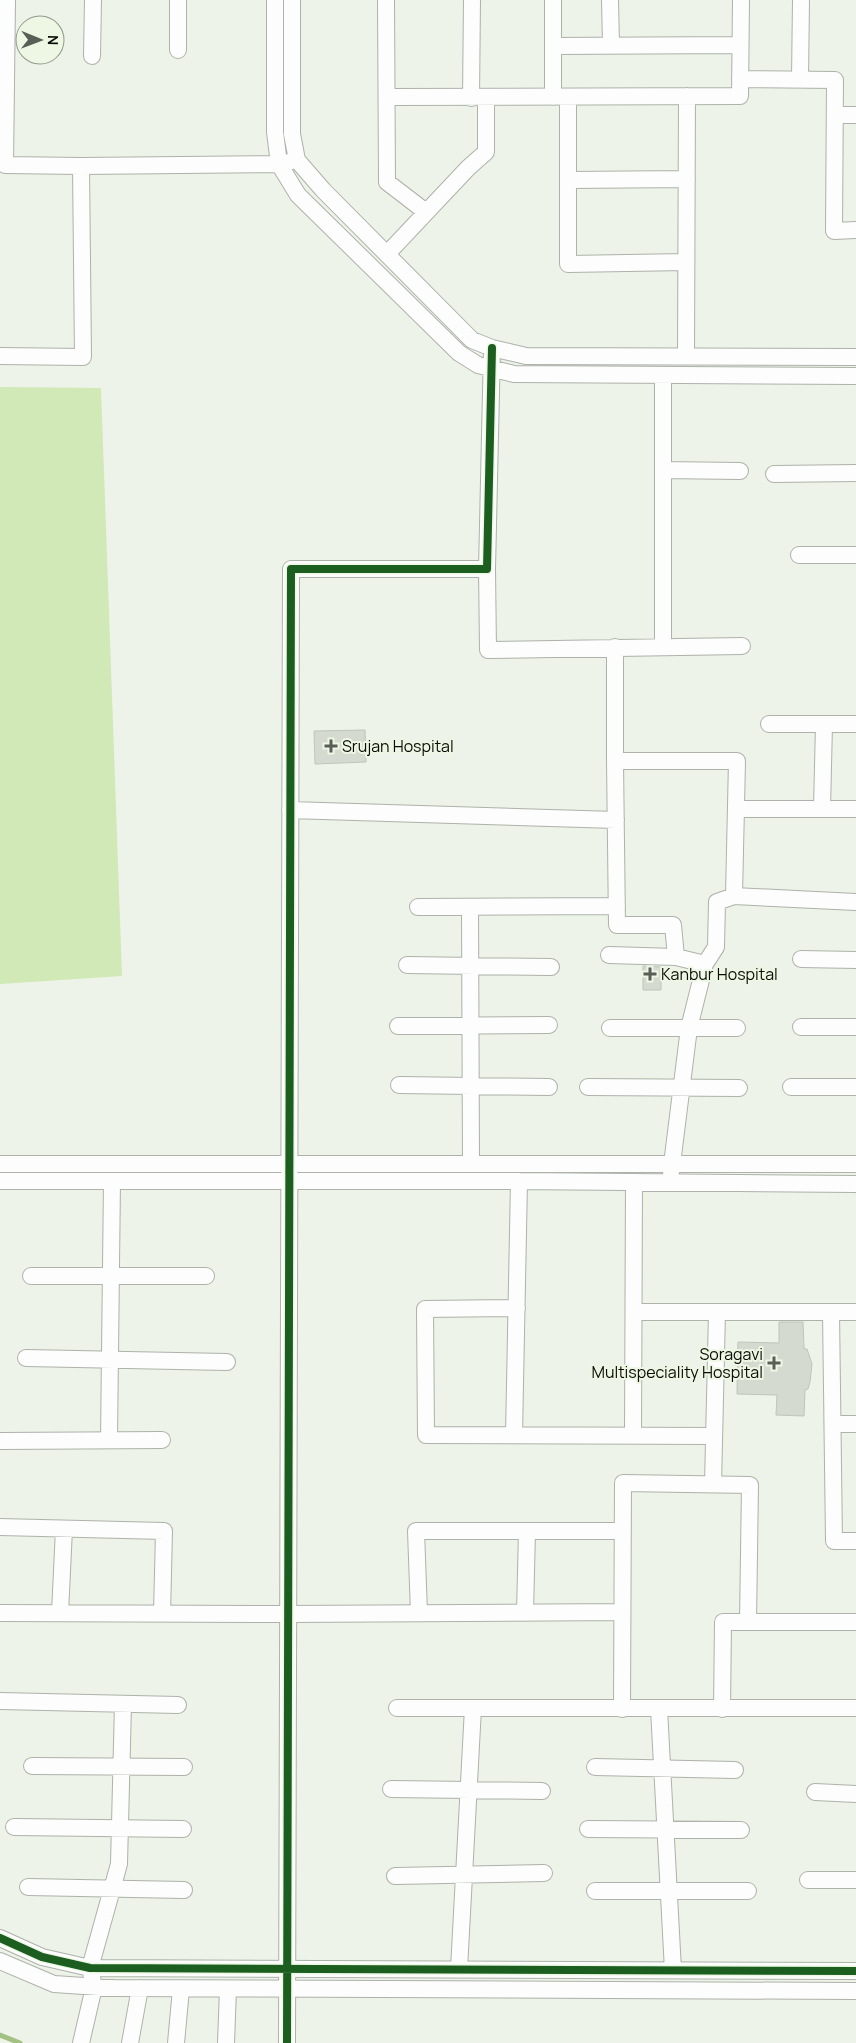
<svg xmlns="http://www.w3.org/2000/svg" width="856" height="2043" viewBox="0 0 856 2043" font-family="Manrope,sans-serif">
	<rect width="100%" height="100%" fill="#edf3e8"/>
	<!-- green -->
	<path fill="#d0e9b6" d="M0,387l101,1 21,588 -122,8z"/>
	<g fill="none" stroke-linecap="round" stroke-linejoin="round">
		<!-- stream -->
		<path stroke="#a4c184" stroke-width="5" d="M0,2035l20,8"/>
	</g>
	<!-- building -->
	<path fill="#d5dad1" stroke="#bfc4bc" d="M365,730l1,32 -51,2 -1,-33z
		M643,966l18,1v23h-18z
		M779,1322h24l1,27h3l5,15 -2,18 -2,7 -3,1 -1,26 -28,-1 1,-20 -40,-1 1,-52 41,1z"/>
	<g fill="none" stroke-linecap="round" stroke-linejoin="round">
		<defs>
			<path id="minor" d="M7,0l-2,165 76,1
				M275,0v132l4,32 19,31 161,158 19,12 36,9 342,2
				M292,0v134l5,26 26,30 149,150 20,8 34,8 330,1
				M386,0l1,182 39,30
				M553,0v97
				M610,0l1,45
				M553,46l187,-1
				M178,50v-50
				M92,56l1,-56
				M740,79l95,1 -1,151 22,-1
				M800,79l1,-79
				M387,97l353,-1 1,-96
				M568,97v167l118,-2
				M471,98l1,-98
				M835,115h21
				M568,180l119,-1
				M387,254l81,-86 18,-16v-54
				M0,356l83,1 -2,-191 198,-2 10,-2
				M686,356l1,-260
				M663,470l77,1
				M774,474l82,-1
				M799,555h57
				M487,569l1,81 254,-4
				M615,647v114
				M663,647v-272
				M769,724h87
				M737,809h119
				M822,809l2,-85
				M290,810l326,10
				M734,896l122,6
				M418,907l199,-1
				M470,907l1,255
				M609,955l67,2 29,7
				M801,959l55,1
				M407,965l144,2
				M398,1026l151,-1
				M801,1027h55
				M610,1028h127
				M399,1085l150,2
				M588,1087l151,1
				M791,1087h65
				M0,1164h856
				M671,1172l18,-144 16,-64 11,-17 1,-45 17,-6 3,-135h-122l2,164h56l3,32
				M0,1181h519l337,3
				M31,1276h175
				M517,1308l-92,1 1,126 288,1
				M634,1312h222
				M831,1312l3,229h22
				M26,1358l201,4
				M833,1424h23
				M514,1435l5,-254
				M633,1435l1,-253
				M109,1440l3,-259
				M0,1441l162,-1
				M713,1484l4,-172
				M0,1527l164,4 -2,83
				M0,1613l288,1 334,-2
				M60,1613l4,-84
				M419,1613l-3,-82h207
				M525,1613l2,-82
				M0,1701l178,4
				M397,1708h459
				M622,1709l1,-226 127,2 -2,137
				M659,1709l14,261
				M722,1709l1,-87h133
				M32,1766l152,1
				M595,1767l140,3
				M391,1789l151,2
				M815,1792l41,2
				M14,1827l169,2
				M588,1829l153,1
				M395,1876l149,-3
				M808,1880h48
				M28,1887l156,3
				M595,1891h153
				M0,1938l42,19 48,11 766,3
				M0,1961l54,23 60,4 742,3
				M459,1969l14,-261
				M81,2043l13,-56 -4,-19 29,-104 4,-160
				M130,2043l10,-55
				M176,2043l5,-54
				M226,2043l2,-54
				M287,2043l4,-1474h196l5,-221"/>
		</defs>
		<!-- minor casing -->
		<use href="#minor" stroke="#adb2aa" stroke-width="18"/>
		<!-- minor -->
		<use href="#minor" stroke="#fcfdfc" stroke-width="16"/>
		<defs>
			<path id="cycleway" d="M0,1938l42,19 48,11 766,3
				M287,2043l4,-1474h196l5,-221"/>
		</defs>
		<!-- cycleway casing -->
		<use href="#cycleway" stroke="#edf7e4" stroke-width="11"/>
		<!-- cycleway -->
		<use href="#cycleway" stroke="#1b5e20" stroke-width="8"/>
	</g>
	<!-- markers -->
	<g fill="#595e56" stroke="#edf7e4" stroke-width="2">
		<path d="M328.5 738.5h5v5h5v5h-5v5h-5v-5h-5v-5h5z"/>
		<path d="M647.5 966.5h5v5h5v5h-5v5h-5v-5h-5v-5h5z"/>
		<path d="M771.5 1355.5h5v5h5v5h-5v5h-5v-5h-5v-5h5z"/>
	</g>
	<g text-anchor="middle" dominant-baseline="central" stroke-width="4" stroke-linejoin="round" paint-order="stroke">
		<!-- poi labels -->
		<g font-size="16" fill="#0a0d07" stroke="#edf7e4" text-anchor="start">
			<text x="342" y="746">Srujan Hospital</text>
			<text x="661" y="974">Kanbur Hospital</text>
			<text x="763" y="1354" text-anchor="end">Soragavi<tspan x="763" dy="18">Multispeciality Hospital</tspan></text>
		</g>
	</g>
	<!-- north arrow -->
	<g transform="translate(40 40) rotate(91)"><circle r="24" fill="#edf7e4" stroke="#92998c"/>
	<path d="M0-4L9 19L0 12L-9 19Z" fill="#595e56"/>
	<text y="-8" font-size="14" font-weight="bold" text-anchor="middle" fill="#0a0d07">N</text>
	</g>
</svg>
